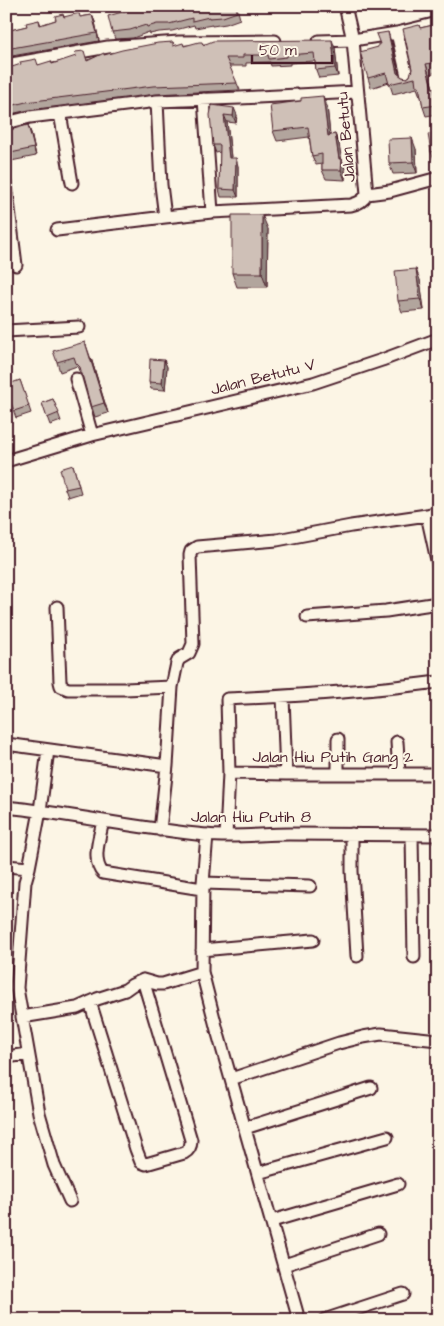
<svg xmlns="http://www.w3.org/2000/svg" width="444" height="1326" viewBox="0 0 444 1326" font-family="'Architects Daughter',sans-serif">
	<rect width="100%" height="100%" fill="#fcf5e5"/>
	<filter id="ink" filterUnits="userSpaceOnUse"><feTurbulence type="fractalNoise" baseFrequency=".02" numOctaves="2"/><feDisplacementMap in="SourceGraphic" scale="10" xChannelSelector="R" yChannelSelector="G"/><feConvolveMatrix kernelMatrix="1 2 1 2 8 2 1 2 1" color-interpolation-filters="sRGB"/></filter>
	<g filter="url(#ink)">
		<g fill="none" stroke-linecap="round" stroke-linejoin="round">
			<defs>
				<path id="street" d="M345,6l8,34 14,154 23,-3 48,-13
					M397,33l11,47
					M319,41l34,-1 44,-7 41,-10
					M6,65l102,-18 71,-5 96,-1
					M204,99l8,113
					M157,101l4,84 4,32 47,-5 139,-7c8,-2 12,-4 16,-11
					M60,113l12,70
					M6,123l24,-6 127,-16 83,-3 117,-6
					M6,185l10,80
					M57,230l108,-13
					M6,331l73,-4
					M92,435l221,-52 69,-23 56,-21
					M6,461l86,-26 -16,-56
					M427,515l11,50
					M57,607l3,75 1,4 7,3h57l47,-2
					M307,617l79,-6 52,-8
					M283,697l3,77
					M338,739v34
					M397,742l2,31
					M6,744l161,22
					M229,773l57,1h152
					M6,807c67,7 133,22 200,28 27,3 56,-1 83,-1 50,0 99,1 149,1
					M103,821c-3,15 -12,40 0,52l99,16
					M160,830l7,-64 5,-79 5,-24 2,-4 10,-6 4,-9 -3,-89 1,-4 6,-4 80,-7 74,-14 76,-11 11,-3
					M352,834v37l5,85
					M207,835l-4,48 -1,89 15,58 82,290
					M412,835l2,122
					M226,836l3,-63 -2,-74c71,-3 141,-8 211,-17
					M6,866l23,2 11,-57 8,-61
					M29,868l-4,14 -8,106 22,125 15,52 16,36
					M203,883l107,3
					M202,950l111,-10
					M90,1002l46,147 5,13 5,2 38,-11c6,-3 7,-7 7,-13l-48,-160
					M22,1017l55,-9 20,-9 28,-9 7,-5 11,-5 14,4h6l39,-12
					M6,1057l22,-3
					M231,1079l108,-36 24,-6 18,-3 57,6
					M245,1128l126,-40
					M258,1173l129,-36
					M272,1221l126,-37
					M284,1265l94,-31
					M324,1320l79,-26"/>
			</defs>
			<!-- street casing -->
			<use href="#street" stroke="#4a1f2b" stroke-width="15"/>
			<!-- street -->
			<use href="#street" stroke="#fcf5e5" stroke-width="11"/>
		</g>
		<!-- wall -->
		<path fill="#b2a59d" stroke="#4a1f2b" d="M151,6h90l-4,1 3,12 -14,5 -14,2v-1l-17,3 -1,-3 -22,6 -13,1 -9,2 -1,-2 -16,6 -18,1 -3,-7 24,-22z
			M392,6h28l-26,6z
			M92,15l3,7 4,19 -93,16v-30l3,-1 2,4 16,-4 12,-6 2,5 23,-8h16z
			M438,24v48l-9,2 4,14h1l3,9 1,17 -12,2 -3,-9 -2,-11h-1l-3,-8 -24,6 -4,-12 -18,6 -3,-10 10,-31 13,-5 8,32 3,3 5,1 3,-2 2,-7 7,-44 1,3z
			M173,42l1,4 29,-2 132,4 3,28 -19,2 -3,-8 -1,-9 -25,2v2l-19,1 -1,-4 -24,1v3h-17l11,24 -84,4 -127,16 -23,5v-46l32,-4 49,-5 17,-5z
			M212,105l25,10 -1,8 -9,-1 4,36 7,8v31h-17l-2,-8 1,-37 -4,1 -3,-8z
			M327,106l3,29 5,-1 4,10 2,15 4,10v11l-19,-1 -4,-9v-6l-6,1 -4,-9 -3,-19 -32,4 -4,-10z
			M28,125l3,8 5,23 -30,6v-31z
			M438,132v26l-4,1 -3,-7z
			M416,149l1,24 -24,1 -4,-11z
			M268,229l-1,58h-30l-5,-14z
			M420,280l4,30 -22,2 -4,-11z
			M85,342l9,26 14,45 -13,4 -13,-41 -2,-3 -3,-7 -17,6 -3,-10z
			M164,360l3,7 -2,23 -14,-1 -2,-7z
			M20,380l11,33 -15,5 -10,-29z
			M53,399l8,22 -11,4 -8,-22z
			M73,465l8,28 -13,4 -3,-8z"/>
		<!-- shaded-wall -->
		<path fill="#918680" stroke="#4a1f2b" d="M92,15l3,7 4,19 -2,-8z
			M388,32l3,10 10,40 -4,-9z
			M332,40l3,8 3,28 -3,-8z
			M426,64l9,31 -1,-7 3,9 1,11z
			M323,96l4,10 4,39 -3,-9z
			M234,108l3,7 -1,8 -3,-7z
			M224,115l3,7 5,44 -3,-8z
			M28,125l3,8 5,23 -2,-8z
			M335,134l4,10 3,17v-2l3,10v11l-4,-10z
			M412,138l4,11 1,24 -4,-11z
			M236,158l2,8v31l-3,-7z
			M262,215l6,14 -1,58 -5,-14z
			M416,269l4,11 4,30 -4,-11z
			M91,358l3,10 14,45 -4,-10z
			M164,360l3,7 -2,23 -3,-7z"/>
		<!-- building -->
		<path fill="#cfc0b7" stroke="#4a1f2b" d="M151,6h85l1,6 -14,5 -14,1v-1l-17,4v-3l-23,6h-12l-10,3 -1,-2 -16,5 -18,2 -4,-16 28,-8v2z
			M79,13l1,4 12,-2 5,18 -91,16v-22l3,-1 1,4 17,-4 -1,-3 13,-3 1,5 16,-5 -1,-4 8,-2 1,3z
			M438,24v38l-12,2 6,24h2l3,17 -14,2 -4,-21h-3l-1,-8 -26,6 -3,-11 -18,5 -8,-26 18,-5v-3h2l-4,-10 12,-2 9,41 5,4 5,1 3,-2 2,-7 -9,-40 16,-4 1,3z
			M332,40l3,28 -19,2 -2,-17 -27,2v2l-18,2 -1,-4h-25v3h-17l11,25 -84,3 -127,16 -20,5v-38l15,-5 -1,-2 16,-3 2,6 13,-4 1,3 24,-8 -1,-4 9,-1 3,10 17,-8v2l18,-5 36,-7 15,-1v4l10,-3 1,3 15,-4h3l1,3 10,-4z
			M323,96l5,40 7,-2 4,25h3l-1,11h-19v-16l-10,2 -4,-29 -35,4 -3,-26 31,-4v-3z
			M212,105l22,3 -1,8 -9,-1 5,43h7l-1,32 -16,-1 1,-44h-7l-3,-30z
			M28,125l6,23 -28,6v-23z
			M438,132v18l-7,2 -3,-18z
			M412,138l1,24 -24,1 -1,-24z
			M232,215h30v58h-30z
			M416,269l4,30 -22,2 -3,-30z
			M85,342l19,61 -13,4 -11,-40 -4,-4 -2,-6 -17,5 -4,-11z
			M150,359l14,1 -2,23 -13,-1z
			M20,380l9,26 -15,5 -8,-22v-4z
			M53,399l6,14 -12,5 -5,-15z
			M73,465l6,21 -14,3 -5,-20z"/>
	</g>
	<g text-anchor="middle" dominant-baseline="central" stroke-width="4" stroke-linejoin="round" paint-order="stroke">
		<!-- street labels -->
		<g font-size="16" fill="#4a1f2b" stroke="#fcf5e5">
			<text transform="translate(346 137) rotate(-95)">Jalan Betutu</text>
			<text transform="translate(263 377) rotate(-14)">Jalan Betutu V</text>
			<text x="333" y="757">Jalan Hiu Putih Gang 2</text>
			<text x="251" y="817">Jalan Hiu Putih 8</text>
		</g>
	</g>
	<!-- margin -->
	<rect width="444" height="1326" fill="none" stroke="#fcf5e5" stroke-width="25"/>
	<rect x="12" y="12" width="419" height="1301" fill="none" stroke="#4a1f2b" stroke-width="2" filter="url(#ink)"/>
	<!-- scale -->
	<path d="M252 55v8h80v-8" fill="none" stroke="#4a1f2b" stroke-width="2.5"/>
	<text x="259" y="55" font-size="15" fill="#4a1f2b" stroke="#fcf5e5" stroke-width="4" paint-order="stroke">50 m</text>
</svg>
